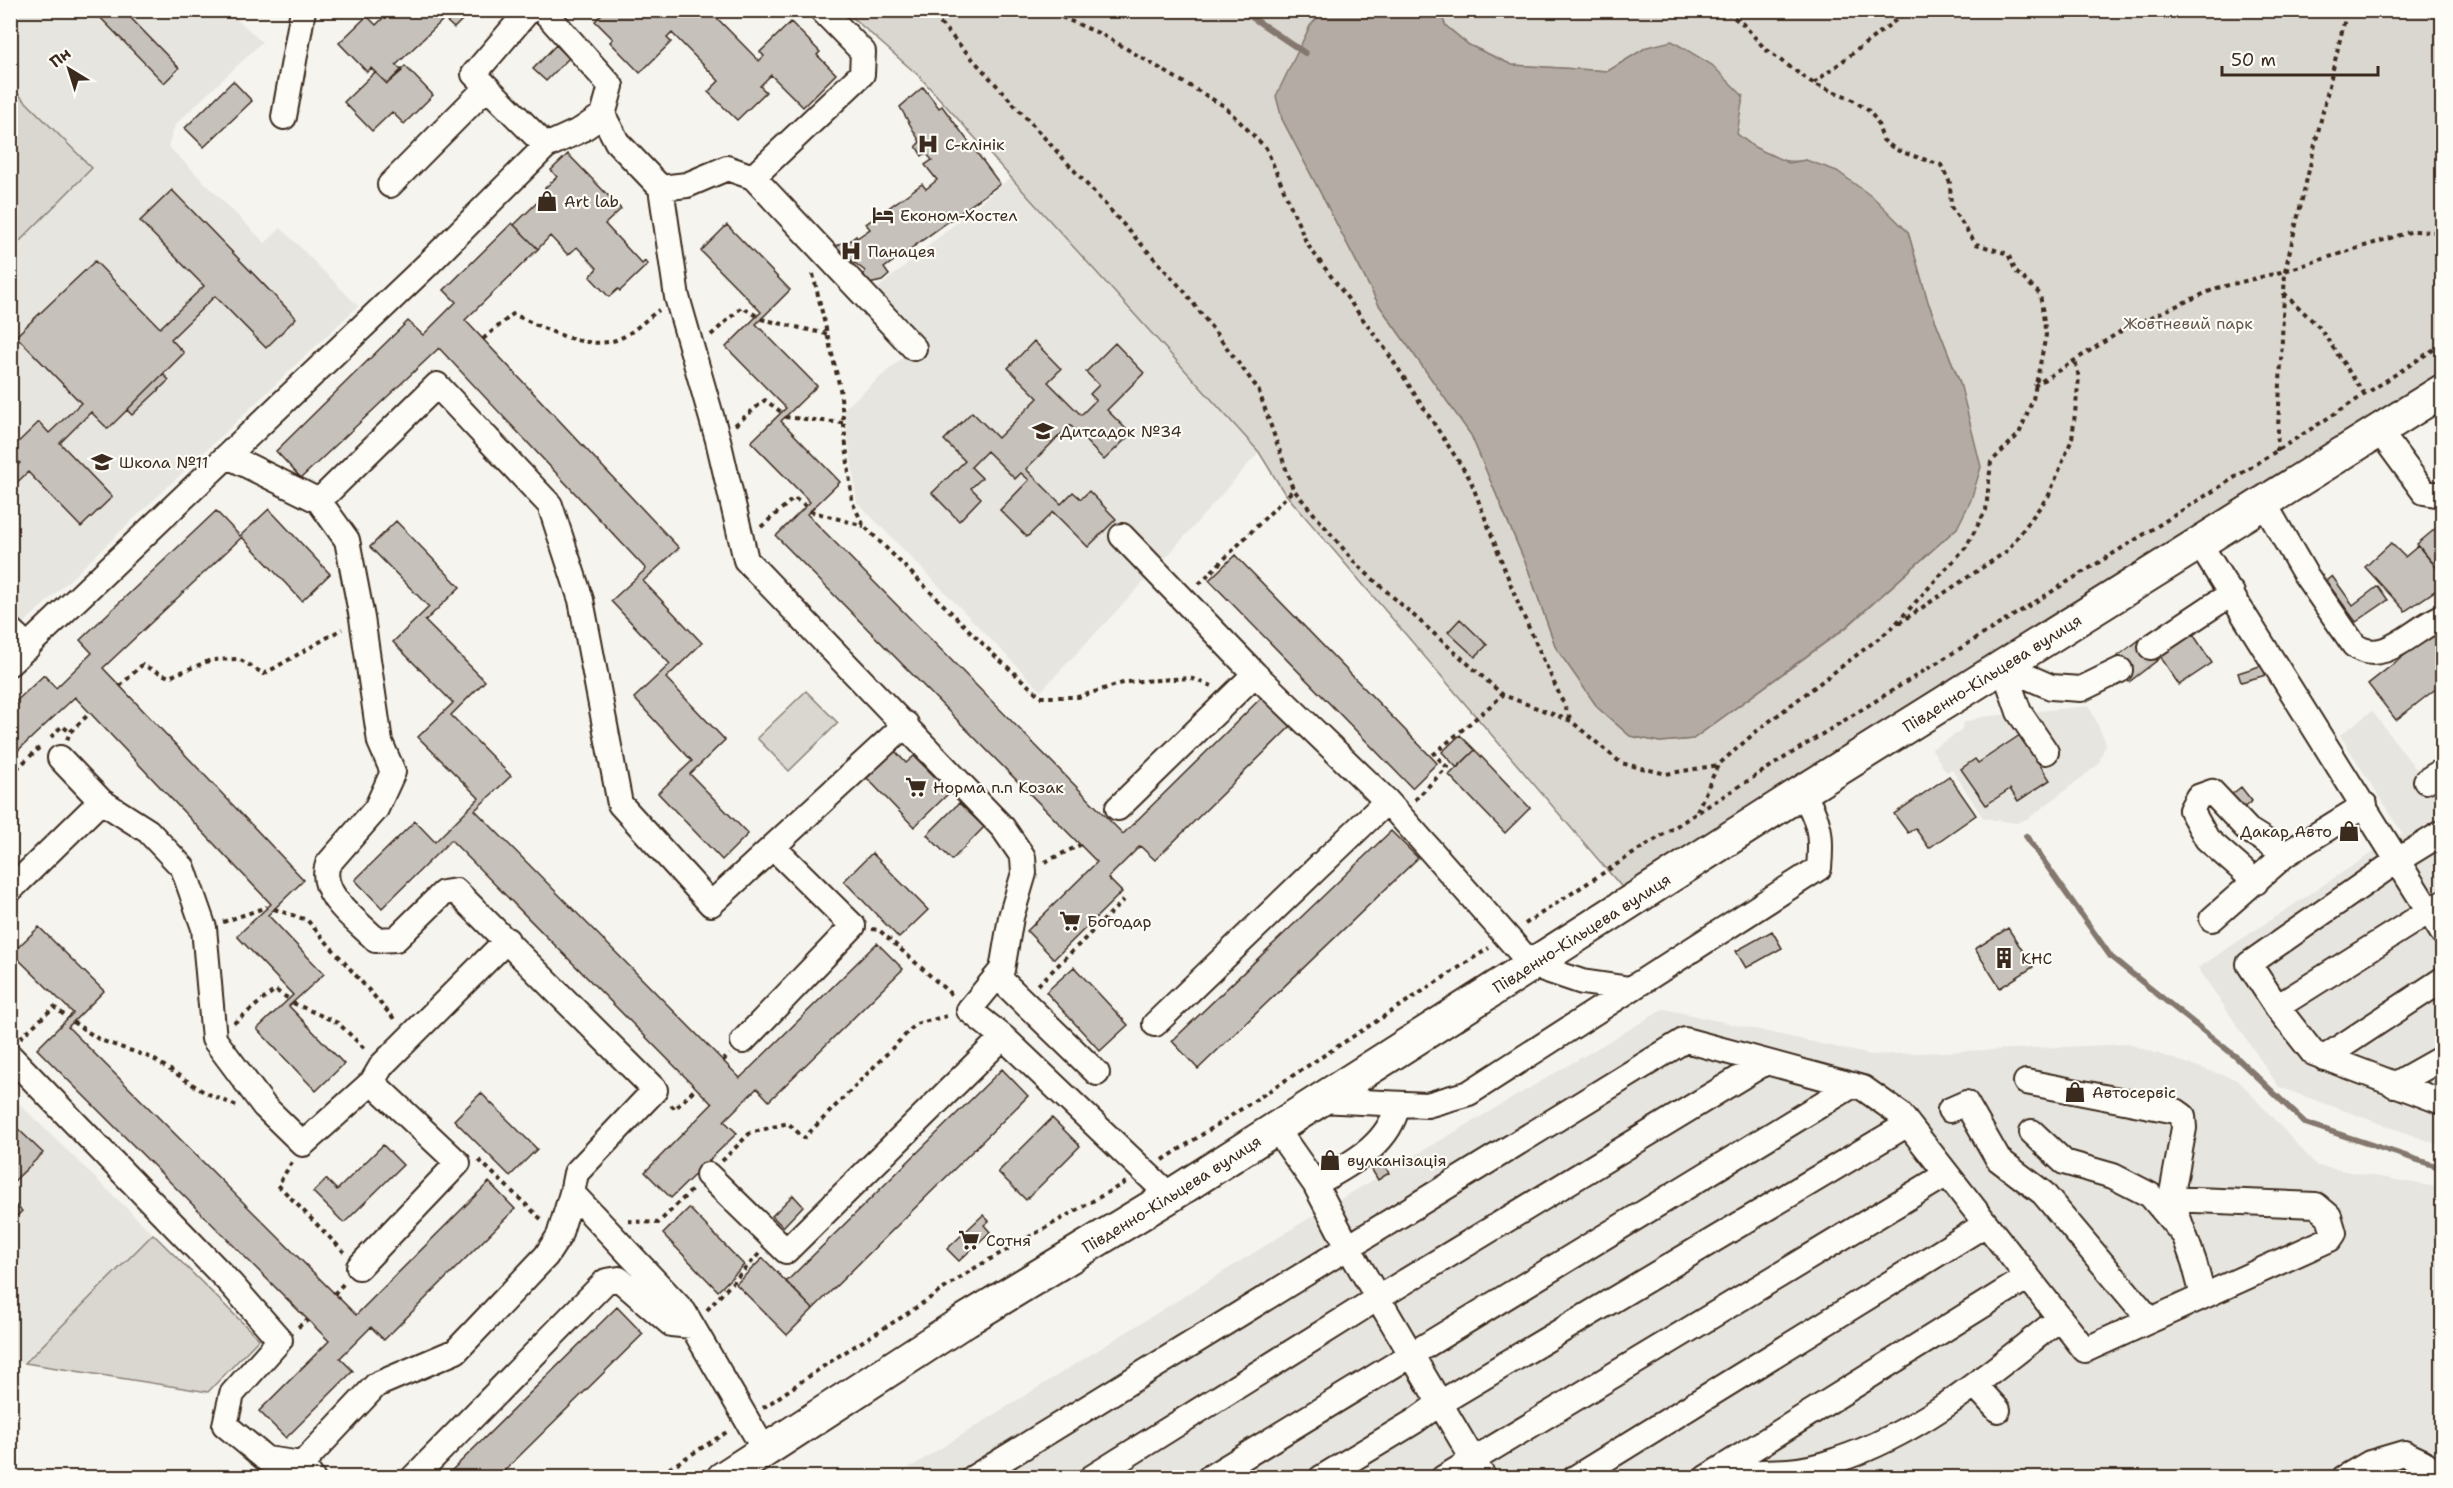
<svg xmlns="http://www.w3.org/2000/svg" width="2453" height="1488" viewBox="0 0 2453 1488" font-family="'Shantell Sans',sans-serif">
	<rect width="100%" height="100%" fill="#f5f4ee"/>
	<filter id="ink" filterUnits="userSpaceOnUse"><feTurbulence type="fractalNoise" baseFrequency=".0167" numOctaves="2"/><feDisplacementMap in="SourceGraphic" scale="12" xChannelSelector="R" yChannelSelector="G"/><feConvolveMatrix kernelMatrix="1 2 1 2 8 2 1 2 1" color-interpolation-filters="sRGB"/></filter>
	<g filter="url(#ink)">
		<!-- built -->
		<path fill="#e7e5df" d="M10,11h218l34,31 -87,83 -7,21 97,97 16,-15 77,78 -338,321 -10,-9z
			M1012,176l247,276 -104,118 -114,121 -184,-189 -13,-93 80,-70 -47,-50z
			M2089,706l17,37 -8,22 -69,53 -13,5 -33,-5 -31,-49 -6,3 -14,-23 29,-18 2,-8 19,-6z
			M2372,711l44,58 26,-14v391l-163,-59 -81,-119 204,-135 -62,-98z
			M1664,1009l207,46 257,-11 110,36 79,86 125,22v289l-1549,1 431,-269z
			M10,1095l143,139 -128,129h-14z"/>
		<!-- green -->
		<path fill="#dad6d0" stroke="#8a8077" stroke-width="1.5" d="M845,11h478c-26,31 -32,69 -41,108l97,186 92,130 57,134 28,79 42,60 32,28 30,6 33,-3 153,-111 111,-100 3,-145 -32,-81 -20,-70 -102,-72c-28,6 -48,-9 -70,-27l7,-37 -96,-49 -39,24 -96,-6 -43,-20 -23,-19 -7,-15h1003v379l-810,509 -349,-408 -24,-39 -340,-376z
			M11,87l81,81 -81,82z
			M806,691l32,32 -49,48 -32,-33z
			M153,1234l106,105 -51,53 -183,-29z"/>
		<!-- water -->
		<path fill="#b4aca4" stroke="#84786e" stroke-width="1.5" d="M1323,11h116l7,15 23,19 43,20 96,6 39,-24 25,-6 40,24 31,31 -6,38 17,13 35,16 17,-3 31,11 38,28 33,33 20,70 32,81 21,84 -10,33 -14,28 -111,99 -153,112 -33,3 -30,-6 -32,-28 -42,-60 -28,-79 -57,-134 -92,-130 -97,-186 -6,-23 34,-70z"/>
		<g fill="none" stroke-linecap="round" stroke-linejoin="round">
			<!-- stream -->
			<path stroke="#84786e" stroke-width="6" d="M1241,10l64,43
				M2026,836l85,121 124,99 70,67 137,45"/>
		</g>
		<!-- building -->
		<path fill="#c7c1bb" stroke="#3b2a1e" stroke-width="1.5" d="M93,10h30l56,58 -15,15z
			M391,10h81l-18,18 -10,-9 -48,46 6,6 -15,13 -16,-16 -4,4 -28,-29 28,-27 9,9z
			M606,10h44l8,8 7,-8h50l-3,3 47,48 5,-5 -4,-4 31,-30 29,30 -3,3 19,19 -33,33 -32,-32 -11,11 6,6 -29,28 -29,-28 11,-11 -47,-48 -5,5 4,4 -31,31 -30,-31 3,-3 -18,-18z
			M556,45l13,13 -23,23 -13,-12z
			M405,66l28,29 -29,29 -12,-12 -20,19 -28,-29 31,-30 12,12z
			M233,81l19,20 -48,46 -19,-19z
			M923,87l16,21 3,-2 58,78 -116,84 5,7 -7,6 -13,3 -6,-6 2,-7 -18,-14h-7l-5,-9 6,-5h6l9,-7 1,2 13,-9 -4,-5 56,-40 4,5 11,-9 -12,-15 7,-5 -6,-7 -4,3 -6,-10 4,-4 -20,-35z
			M568,154l53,55 -16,15 37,40 3,-3 3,3 -28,27 -2,-2 -9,8 -19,-20 7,-9 -20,-21 -9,8 -18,-19 -12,13 -24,-24 34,-33 -3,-4 12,-11 -6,-7z
			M172,190l124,128 -30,30 -51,-52 -44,43 13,14 -76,76 -17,-17 -31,31 52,54 -31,30 -53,-55 -18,17v-17l10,-9 -10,-9v-4l29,-28 10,11 32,-30 -65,-67 79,-75 65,67 44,-42 -64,-65z
			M512,223l26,26 -73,71 214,228 -36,33 59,62 -36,35 59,62 -35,34 58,60 -26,26 -64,-67 34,-32 -58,-63 36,-34 -59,-63 35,-32 -207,-221 -138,130 -25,-27 132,-130 15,14 33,-33 -12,-12z
			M727,225l63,65 -34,34 61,62 -36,35 59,61 -33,32 316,320 139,-137 29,29 -136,134 -15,-14 -32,32 14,14 -68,67 -27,-28 70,-69 -321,-326 34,-34 -59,-60 35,-34 -60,-61 35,-35 -60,-61z
			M1034,341l27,28 -13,13 33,33 15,-15 -6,-6 9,-9 -13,-13 29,-29 29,30 -37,37 24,24 -27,26 -34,-35 -44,44 35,35 12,-12 8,7 8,-8 27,28 -28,28 -35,-35 -26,25 -27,-27 29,-30 -8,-7 -6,6 -28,-28 -16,16 11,11 -11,10 10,10 -22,23 -27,-28 33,-32 -21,-21 28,-28 26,26 40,-40 -30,-30z
			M163,374l6,6 -37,35 -5,-5z
			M269,509l61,65 -28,27 -60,-64 -139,131 201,212 -36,35 56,59 -35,32 55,58 -28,27 -59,-62 36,-34 -56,-59 34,-32 -196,-207 -65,61v-51l34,-32 12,13 36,-35 -12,-13 136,-129 24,25z
			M396,521l64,66 -35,34 60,60 -34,34 60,61 -36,34 265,268 137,-135 26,26 -134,132 -12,-13 -33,33 13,12 -66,65 -26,-26 67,-68 -261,-264 -69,68 -27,-28 60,-59 20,21 44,-44 -61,-61 35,-34 -60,-61 36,-35 -59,-60z
			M2441,524l1,31 -9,8 -16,-19z
			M2391,543l14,14 13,-11 24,28v12l-37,25 -40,-44z
			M1235,555l202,208 -25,25 -203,-208z
			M2332,576l21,29 25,-19 10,14 -32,22 -30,-41z
			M1460,619l27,26 -12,12 -27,-25z
			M2434,632l8,11v41l-46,36 -28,-36z
			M2193,634l19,29 -33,22 -19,-29z
			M2143,637l16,22 -30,23 -16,-22z
			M2263,665l3,10 -25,7 -3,-9z
			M1460,735l15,15 -18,18 -15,-16z
			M2020,735l30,45 -32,21 -8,-12 -24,16 -25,-36 14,-10 3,4z
			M1475,750l55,58 -25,25 -56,-58z
			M895,751l11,12 8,-7 36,36 -36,35 -47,-49z
			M1949,776l27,39 -47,33 -14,-20 -7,5 -14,-19z
			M2241,787l11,14 -15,12 -11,-14z
			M959,803l25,24 -32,33 -25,-25z
			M1391,831l27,27 -220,211 -26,-28z
			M872,853l56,57 -29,28 -55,-57z
			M39,927l65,64 -36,36 288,288 133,-133 26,27 -131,131 -13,-13 -31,31 13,13 -67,67 -27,-27 70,-70 -292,-292 36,-36 -61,-60z
			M2008,928l25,39 -33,21 -25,-39z
			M1772,931l10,17 -36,20 -10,-17z
			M1074,967l54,58 -28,26 -54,-59z
			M1002,1069l26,27 -215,213 -27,-27z
			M481,1093l56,56 -27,27 -56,-56z
			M1052,1118l28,28 -54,54 -28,-28z
			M14,1125l29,28 -33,32v-56z
			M383,1145l20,20 -59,58 -31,-31 13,-13 11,11z
			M1380,1158l9,15 -11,7 -9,-15z
			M793,1195l10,11 -20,21 -11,-11z
			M10,1200l12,11 -12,12z
			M689,1208l55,57 -26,26 -55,-57z
			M983,1215l6,6 -5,4 6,7 -31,29 -12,-12z
			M763,1258l50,51 -26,26 -51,-51z
			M617,1307l26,27 -146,144h-53z"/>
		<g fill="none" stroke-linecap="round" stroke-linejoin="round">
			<!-- minor-tunnel -->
			<path stroke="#d0ccc4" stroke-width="24" stroke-dasharray="24 12" stroke-linecap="butt" d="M2120,670l31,-23"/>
			<defs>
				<path id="minor" d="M529,10l-55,64 72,72
					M543,10l68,76 -8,29 14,27 44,46 16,109 41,143 28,120 257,268 20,29 1,16 -13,44 -9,53 -33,40 34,27 167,159
					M284,117l19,-107
					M753,177l109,-103 1,-22 -41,-42
					M390,185l97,-98
					M661,188l26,-3 40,-17 26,9 161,171
					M2380,432l44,60 18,3
					M228,456l91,45 118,-116 113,120 31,95 39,204 91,100 195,-180
					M319,501l28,39 15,78 18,124 13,30 -17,37 -48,55c-11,30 30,57 48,76l20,-1 47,-46 13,-2 199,199 -79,83 -4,20 112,119 81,139
					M2264,503l41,71 49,71c29,23 61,-18 88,-28
					M1122,536l133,138 132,127 145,164 50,17 48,7
					M2199,543l243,389
					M10,630l18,17
					M2151,647l81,-54
					M10,663l416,-397 120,-120 35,-16 22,-15
					M2003,666l48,21 30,2 39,-19
					M2003,666l16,46 27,40
					M60,758l41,43
					M2426,781l16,-10
					M1118,808l137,-134
					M2442,833l-44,27 -149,104 28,43 36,46 129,49
					M2256,882l-49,-43 -16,-29 7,-13 14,-5 36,38 38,24
					M10,890l91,-89 47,30 35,37 21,60 10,111 50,67 39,38 69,-62 10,-17 125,-125
					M2212,919l74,-65 79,-49
					M998,977l99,96
					M2277,1007l165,-104
					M1155,1024l232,-223
					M743,1041l110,-115 -80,-79
					M10,1056l220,227 50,57 -48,54 -7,31 41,34 36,5 10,14
					M2324,1058l118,-78
					M2394,1085l48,-27
					M1318,1100l109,5 42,-12 350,-225c3,-33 1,-47 -17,-76
					M1950,1110l16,-7 32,56 45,34 107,127
					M1275,1127l40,57 33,63 136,231
					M2032,1132l32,30 49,14 37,19 34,40
					M708,1175l78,76 217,-214
					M1315,1184c35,-20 74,-38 83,-80
					M2179,1220l15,42 9,34
					M359,1267l99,-104 -86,-81
					M1975,1385l23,25
					M302,1464l74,-79 80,-34 90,-95 13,-20 13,-43
					M413,1478l193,-197 13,-2 52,45 21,2
					M973,1478l712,-438 178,48 37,26 185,236 245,-111 4,-6 -5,-17 -13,-11 -145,-6 13,-71 -1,-12 -7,-5 -150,-29
					M1091,1478l287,-180 388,-236
					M1209,1478l644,-393
					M1321,1478l94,-57 25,-18 468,-279
					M1443,1478l504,-304
					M1575,1478l411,-254
					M1706,1478l322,-201
					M1729,1478c20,-7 39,-6 59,-7 15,-1 35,-6 49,-11 86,-28 153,-87 223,-142
					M2344,1478l26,-15 34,-10 17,8 20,17"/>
				<g id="major">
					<path id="s1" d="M723,1478l243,-158 204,-124 632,-404 640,-401"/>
				</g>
			</defs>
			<!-- minor casing -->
			<use href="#minor" stroke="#3b2a1e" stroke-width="28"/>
			<!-- major casing -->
			<use href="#major" stroke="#3b2a1e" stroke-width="36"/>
			<!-- path -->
			<path stroke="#3b2a1e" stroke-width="4" stroke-dasharray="4.5 4.5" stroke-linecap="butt" d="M928,10l256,281 74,98 35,100 64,76 146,130 68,26 50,42 45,11 52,-9
				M1045,10l58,25 121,71 42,42 41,96 79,106 84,129 49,127 52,114
				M1814,83l95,-73
				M813,274l27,114 12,114 12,24 129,128 48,43h37l48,-15 64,-4 22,8
				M2284,293l35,34 46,68
				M761,319l66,15
				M711,335l31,-28 15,9
				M483,339l30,-25c29,13 71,37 103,26 15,-5 30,-21 43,-30
				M2034,386l92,-58 91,-40 64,-16 132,-41 29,1
				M785,417l58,6
				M735,425l30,-25 16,12
				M2277,451l8,-180 62,-261
				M810,511l54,15
				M761,527l33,-29 12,8
				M1199,584l94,-94
				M1899,623l108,-72 42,-56 23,-56 7,-61 -4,-18
				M120,686l22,-21 27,12 42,-17 28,-1 25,15 78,-45
				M51,737l11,-11 8,6
				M67,740l3,-8 20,-19
				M10,775l29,-27
				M1415,800l32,-33 -13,-13 69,-59
				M1697,811l21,-46 40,-35 133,-101 75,-82 20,-37 5,-48 28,-28 14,-35 13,-64 -6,-41 -24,-22 -8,-18 -32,-10 -25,-37 -1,-24 -9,-18 -45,-15 -13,-10 -6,-19 -9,-11 -20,-13 -34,-13 -48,-34 -23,-26 -20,-14
				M1045,862l35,-17
				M274,909l33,11 89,101
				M223,922l44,-15
				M1525,924c302,-199 615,-381 917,-580
				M872,929l7,1 74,66
				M1038,985l86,-85
				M293,1003l45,20 29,28
				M73,1022l27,18 52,18 52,34 33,14
				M234,1023l41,-33 14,9
				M20,1038l34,-31 14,11
				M723,1061l6,-7
				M671,1105l4,4 21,-21
				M479,1160l62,59
				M1163,1160l326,-212
				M722,1161l28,-28 38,-10 16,15 112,-114 35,-9
				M292,1162l-14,23 66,67
				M628,1221l30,2 35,-34
				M334,1294l12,-13
				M707,1310l52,-56
				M298,1327l10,-7
				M763,1408l74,-51 65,-40 71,-48 153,-87
				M654,1478l76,-48"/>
			<!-- minor -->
			<use href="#minor" stroke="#fdfcf7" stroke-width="24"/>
			<!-- major -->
			<use href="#major" stroke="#fdfcf7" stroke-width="32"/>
		</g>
	</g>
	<!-- icons -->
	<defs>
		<symbol id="hospital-bare" viewBox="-9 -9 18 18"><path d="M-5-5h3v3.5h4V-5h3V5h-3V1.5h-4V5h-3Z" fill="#3b2a1e" stroke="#fdfcf7" stroke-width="2.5" paint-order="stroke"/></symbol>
		<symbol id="shop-bare" viewBox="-9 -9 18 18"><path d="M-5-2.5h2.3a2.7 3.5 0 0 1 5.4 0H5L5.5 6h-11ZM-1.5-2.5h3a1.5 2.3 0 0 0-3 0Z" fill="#3b2a1e" stroke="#fdfcf7" stroke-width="2.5" paint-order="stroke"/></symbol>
		<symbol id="hotel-bare" viewBox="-9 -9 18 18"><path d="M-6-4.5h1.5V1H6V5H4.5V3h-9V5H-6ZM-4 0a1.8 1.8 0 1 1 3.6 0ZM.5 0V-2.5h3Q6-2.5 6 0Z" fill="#3b2a1e" stroke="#fdfcf7" stroke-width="2.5" paint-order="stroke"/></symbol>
		<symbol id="school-bare" viewBox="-9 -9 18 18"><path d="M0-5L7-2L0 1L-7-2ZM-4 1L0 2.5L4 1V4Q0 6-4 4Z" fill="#3b2a1e" stroke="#fdfcf7" stroke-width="2.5" paint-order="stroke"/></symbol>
		<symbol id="supermarket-bare" viewBox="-9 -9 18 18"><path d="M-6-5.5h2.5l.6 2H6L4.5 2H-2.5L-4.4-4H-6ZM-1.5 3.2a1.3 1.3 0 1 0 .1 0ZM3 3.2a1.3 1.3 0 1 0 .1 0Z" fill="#3b2a1e" stroke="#fdfcf7" stroke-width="2.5" paint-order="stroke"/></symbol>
		<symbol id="building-bare" viewBox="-9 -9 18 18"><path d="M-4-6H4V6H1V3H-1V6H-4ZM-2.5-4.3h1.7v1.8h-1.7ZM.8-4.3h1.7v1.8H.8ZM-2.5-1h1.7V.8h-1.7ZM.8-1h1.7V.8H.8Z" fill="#3b2a1e" stroke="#fdfcf7" stroke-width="2.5" paint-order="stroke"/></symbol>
	</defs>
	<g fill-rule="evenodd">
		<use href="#hospital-bare" x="913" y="129" width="30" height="30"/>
		<use href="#shop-bare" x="532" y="186" width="30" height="30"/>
		<use href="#hotel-bare" x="868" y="200" width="30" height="30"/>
		<use href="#hospital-bare" x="836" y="236" width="30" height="30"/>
		<use href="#school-bare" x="1028" y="416" width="30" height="30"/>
		<use href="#school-bare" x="87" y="447" width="30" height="30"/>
		<use href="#supermarket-bare" x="901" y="772" width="30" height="30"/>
		<use href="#shop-bare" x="2334" y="816" width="30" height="30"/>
		<use href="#supermarket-bare" x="1055" y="906" width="30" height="30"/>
		<use href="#building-bare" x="1989" y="943" width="30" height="30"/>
		<use href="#shop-bare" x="2060" y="1077" width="30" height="30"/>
		<use href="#shop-bare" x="1315" y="1145" width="30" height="30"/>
		<use href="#supermarket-bare" x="954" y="1225" width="30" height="30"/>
	</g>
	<g text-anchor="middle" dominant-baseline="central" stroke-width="4.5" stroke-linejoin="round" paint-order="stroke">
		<!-- poi labels -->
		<g font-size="16" fill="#3b2a1e" stroke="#fdfcf7" text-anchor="start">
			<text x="945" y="144">С-клінік</text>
			<text x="564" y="201">Art lab</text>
			<text x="900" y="215">Економ-Хостел</text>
			<text x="868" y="251">Панацея</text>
			<text x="1060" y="431">Дитсадок №34</text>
			<text x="119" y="462">Школа №11</text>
			<text x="933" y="787">Норма п.п Козак</text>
			<text x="2332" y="831" text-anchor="end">Дакар Авто</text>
			<text x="1087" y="921">Богодар</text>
			<text x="2021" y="958">КНС</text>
			<text x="2092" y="1092">Автосервіс</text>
			<text x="1347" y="1160">вулканізація</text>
			<text x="986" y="1240">Сотня</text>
		</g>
		<!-- park labels -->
		<g font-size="16" fill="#63554a" stroke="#fdfcf7">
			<text x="2188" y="323">Жовтневий парк</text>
		</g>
		<!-- street labels -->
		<g font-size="16" fill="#3b2a1e" stroke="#fdfcf7">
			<text stroke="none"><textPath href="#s1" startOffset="1503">Південно-Кільцева вулиця</textPath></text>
			<text stroke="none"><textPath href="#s1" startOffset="1017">Південно-Кільцева вулиця</textPath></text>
			<text stroke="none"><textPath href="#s1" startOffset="531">Південно-Кільцева вулиця</textPath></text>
		</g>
	</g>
	<!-- margin -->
	<rect width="2453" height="1488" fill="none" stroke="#fdfcf7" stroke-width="36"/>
	<rect x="18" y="18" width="2417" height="1452" fill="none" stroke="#3b2a1e" stroke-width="2" filter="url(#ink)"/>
	<!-- north arrow -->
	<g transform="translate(69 69) rotate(322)" stroke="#fdfcf7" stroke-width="4.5" paint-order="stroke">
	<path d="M0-4.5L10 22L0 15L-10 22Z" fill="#3b2a1e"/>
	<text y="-9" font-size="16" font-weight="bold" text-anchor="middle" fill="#3b2a1e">Пн</text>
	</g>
	<!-- scale -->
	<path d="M2222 66v9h156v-9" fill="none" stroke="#3b2a1e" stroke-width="3"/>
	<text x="2231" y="66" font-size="18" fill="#3b2a1e" stroke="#fdfcf7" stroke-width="4.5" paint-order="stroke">50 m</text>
</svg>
